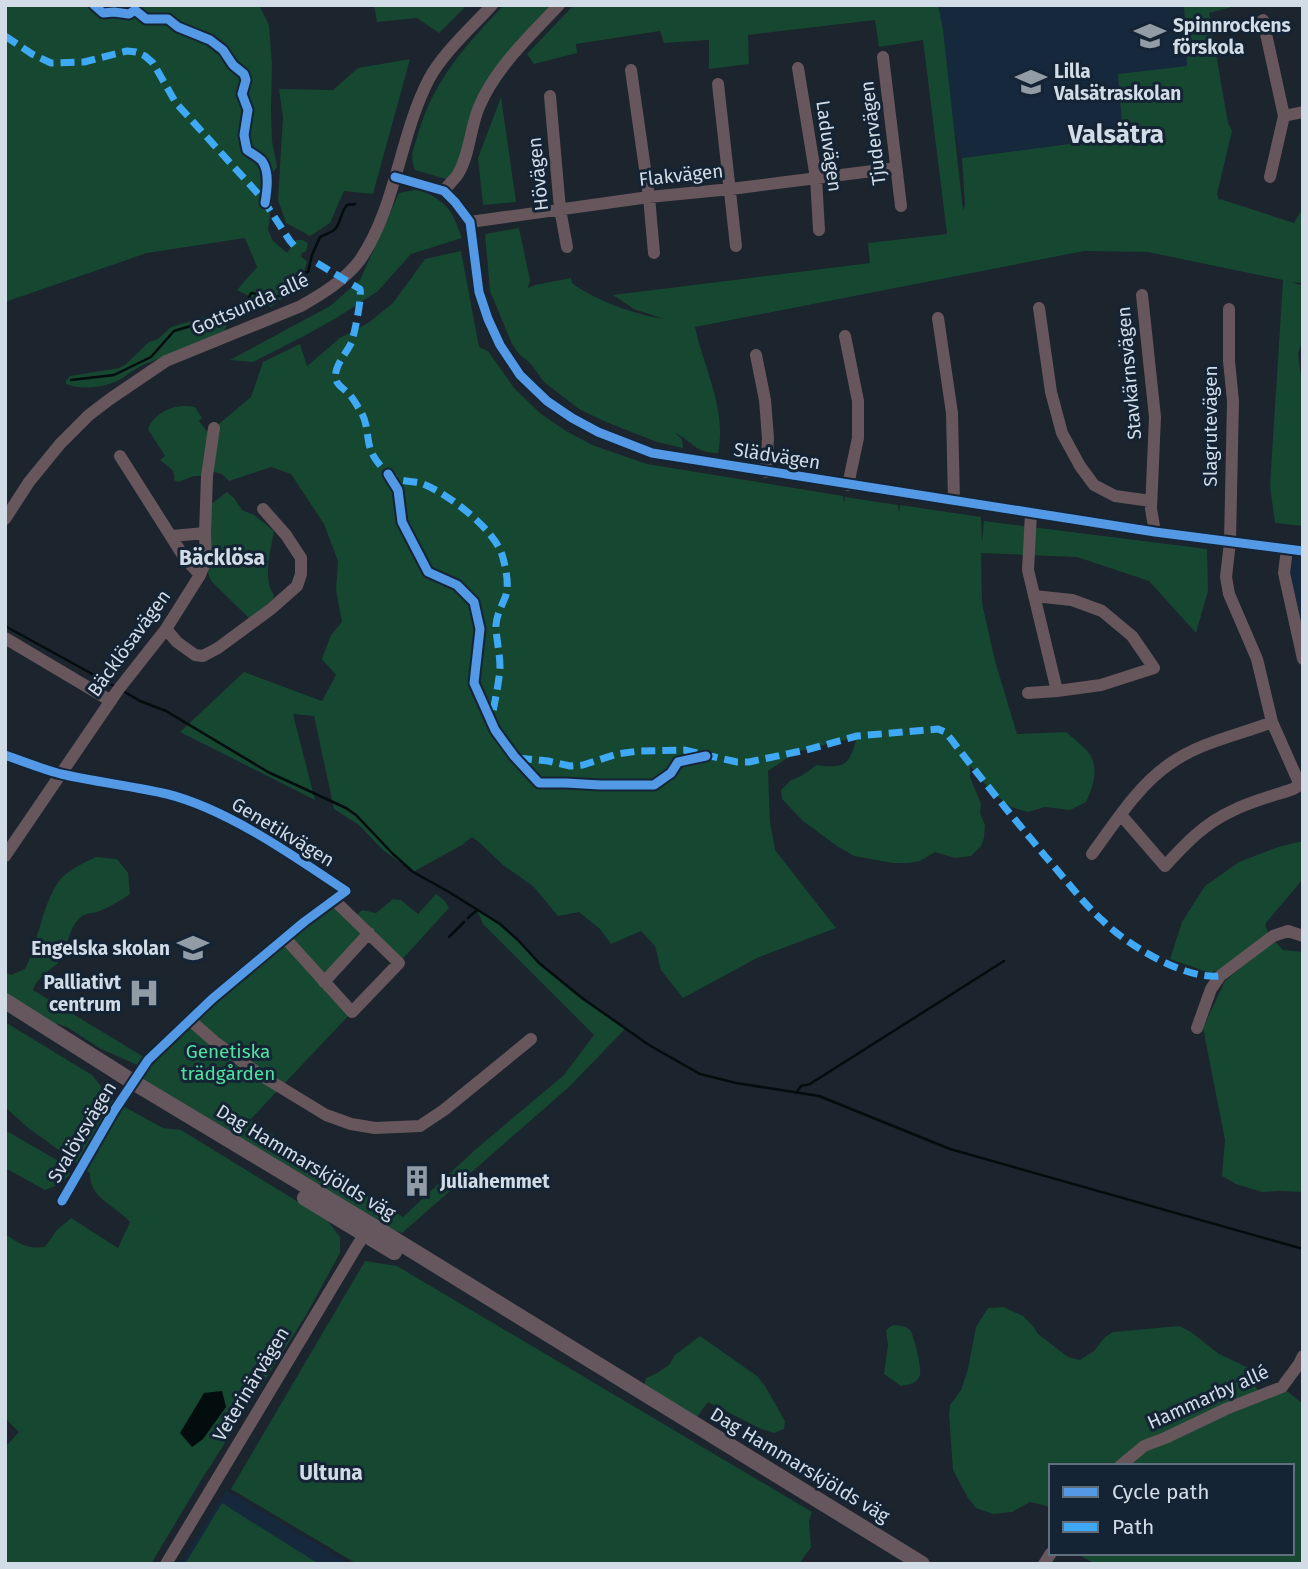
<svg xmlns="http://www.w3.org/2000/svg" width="1308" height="1569" viewBox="0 0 1308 1569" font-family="'Fira Sans',sans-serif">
	<rect width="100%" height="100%" fill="#1c242d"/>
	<!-- built -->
	<path fill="#16283c" d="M934,5h250l4,61 -65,71 -161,21 -12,-41z
		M1289,558l14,2v99l-16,-100z
		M226,1490l125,74h-171z"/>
	<!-- green -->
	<path fill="#154731" d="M5,5h254l10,20 3,40 -1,44 1,32 5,26 -7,10 3,16 -5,37 5,11 14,12 9,-13h7l5,3 -2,8 -4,2 -1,3 6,6 -1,4 -8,20 -27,21 -34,-17 20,-23 -12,-29 -98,15 -142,49z
		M374,5h93l-28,28 -22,-15 -40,4z
		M504,5h55l-65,74 -28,76 -17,25 -34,-10c-6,-15 -1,-21 3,-36 16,-55 48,-89 86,-129z
		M574,5h364l5,25 20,180 2,-5 -3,-47 161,-21 -5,-63 69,-8 -3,-61h55l-30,8 19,110 4,8 -15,63 2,7 1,-2 74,24 9,-15v75l-12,-1 12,4v52l-5,16 5,38v134l-28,-3 -5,-37 13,-206 -135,-28 -64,-1 -389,76c9,42 32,82 23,126 -24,0 -25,-12 -43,-20l7,6 1,9 -26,-6 -51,-20 -27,-13 -35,-27 -13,-18 -12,-10 -7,-10 -22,-53 -5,-57 34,-6 11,52 -2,8 7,-3 36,-7 1,5c22,17 64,32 92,36l-30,-10 -21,-14 257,-32 -2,-20 79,-9 -24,-194 -44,7 -4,-27 -127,15 1,29 -40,5v-29l-45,3 -4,-12 -84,13 1,9 -43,11 -7,-10z
		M410,59l-37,135 -29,-3 -14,32 -20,13 -24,-13 -8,-23 5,-83 -4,-28 54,1 25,-22z
		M501,97l15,105 -33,3 -5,-47z
		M420,189c28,15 31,19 42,49l-51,16 -33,37 -40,26 -32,18 -53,27 -23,-2 100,-54 30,-26 39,-87z
		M461,251l18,96 9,4 26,37 27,26 25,17 26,14 55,19 196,32 1,7 1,-6 53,8 1,8 1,-8 81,12 1,26 2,-22 223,28 1,42 -12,42 -47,-52 -72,-24 -96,-4 1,50 13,58 22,73 49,-2c7,6 16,13 22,20 12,15 5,35 -2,50l-16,8 -25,-3 -17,5 -17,-5 -20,-16 -21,-25v11l11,27 -1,9 5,12 -1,13 -3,8 -10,10 -16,2 -20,-6 -15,9 -11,2h-16l-39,-7 -17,-10 -34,-25 -21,-22 -1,-9 9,-9 11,-5 16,-11c30,4 32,-1 40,-28l-61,15 -28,19 2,51 5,28 61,78 -79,30 -74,40 -22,-28 -6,-24 -14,-15 -30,13 -11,-15 -21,-17 -21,4 -25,-30 -30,-21 -22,-21 -9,-7 -10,8 -49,27 -30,-22 -24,-25 -25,-16 -20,-93 -21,-2 22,86 -135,-68 64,-60 78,29 14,-26 -14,-16 9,-24 11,-13 -6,-32 2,-29 -14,-37 -33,-50 -20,-7 -42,14 -7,-7 -12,-3 -3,5h-13l-16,6 -4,-2c2,-12 -7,-13 -14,-20l5,-4 -17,-27c7,-18 28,-26 47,-22l7,11 -3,3 13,17 2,-10 37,-31 12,-35 37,-18 7,22 33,-28 28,-15 25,-20 32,-44z
		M214,314l11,2 4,4 -5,11c-27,12 -54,23 -81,34 -7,3 -13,8 -19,12 -15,10 -40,14 -58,7v-3l4,-5 49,-8 7,-4 23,-22 9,-3 13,-12z
		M227,492l7,6 8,12 12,5 20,16c-3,18 -12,48 0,64l-1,4 -23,20 -38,-37c-12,-23 -8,-49 -6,-74z
		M1303,841v38l-38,45 3,9 -47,36 -11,4 -40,-14 12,-37 23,-36 34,-24 39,-15z
		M96,857l21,2 11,14 2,21c-9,6 -20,13 -30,17 -5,2 -11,2 -16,4 -12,6 -18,28 -18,40 -10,13 -27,18 -33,35l111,67 190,-157 20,18 8,-8 14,3 17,-14 8,1 17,14 18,-20 8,6 5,8 -50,55 -30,-29 -45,48 28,30 -102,108 153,97 73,-68 88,-74 30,-40 -111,-111 -6,-14 23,14 18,16 21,23 43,35 44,30 -57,59 -167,146 -9,-3 -250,-151 -1,-12 -41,-18 -34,-22 -18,-6 -44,-27v-22l6,3 14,-6c14,-28 16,-62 34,-88 8,-11 25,-18 37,-24z
		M1274,940l9,10 20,2v240l-23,-1 -18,1 -26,-8 -14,-8 3,-36 -22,-112 22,-47z
		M5,1022l87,53 20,25 51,28 18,2 145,89 14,18v16l-35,64 -105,165 -49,82h-146v-117l14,-15 -14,-14v-184c15,10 22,15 40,13l11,-16 15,-13 47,30 12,-26c-14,-17 -41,-23 -40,-49l-63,-46 -22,-20z
		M5,1130l62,36 3,8c-7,9 -14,12 -25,16l-40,-22z
		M365,1261l32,5 415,246 -3,9 2,26 -12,17h-442l-126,-75z
		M1003,1307l20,9 10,10 5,8 30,23 12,3 14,-9 11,-14 8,-5 66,-6 12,6 28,22 34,16 1,12 6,14 22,-9 21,17v160h-118l-3,-2 -2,2h-85l-19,-11h216v-87h-241v46l-4,-6 -17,-4 -18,10 -19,2 -17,-6 -8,-10 -15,-28 -4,-56 1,-9 11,-15 7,-21 8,-42 12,-19z
		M893,1325c6,1 12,0 17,5 4,5 12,38 10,45 -2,8 -12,10 -19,11l-17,-12 4,-29 -2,-15z
		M700,1336l57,40 8,10 20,35 -1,8 -10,4 -13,-4 -53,-27 -12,16 -52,-33 2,-7 11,-5 12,-8 6,-10z
		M222,1503l97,61h-134z"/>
	<!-- water -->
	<path fill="#030d0e" d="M222,1391l4,16 -23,32 -11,8 -12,-14 24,-40z"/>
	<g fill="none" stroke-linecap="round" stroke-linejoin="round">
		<!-- stream -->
		<path stroke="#030d0e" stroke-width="2.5" d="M71,380l43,-5 37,-18 23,-26 30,-9 25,-2 13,-6 9,-21c8,0 12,5 20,7l21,-11 9,-16 7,-1 4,-17 8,-18c5,-3 12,-4 16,-9 5,-7 5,-16 11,-23l8,-1
			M5,626l109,60
			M123,691l17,10 26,10 102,61 78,36 10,7 37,39 20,18 36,20 51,32 18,16 21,23 43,35 67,47 51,29 36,9 83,13 131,53 353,100
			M468,918l9,-8
			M449,937l15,-15
			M796,1093l5,-7 9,-2 194,-123"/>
		<!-- minor -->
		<path stroke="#67565c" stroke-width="12" d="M1263,20l21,96 -14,61
			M883,57l18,149
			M798,68l18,110 3,52
			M631,70l18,127 5,56
			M718,84l18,162
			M550,96l10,113 7,38
			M1284,116l19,-4
			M395,177l49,14 11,11 15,20 9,70 9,27 12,26 20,30 27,26 25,17 26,14 54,21 503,79 148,19
			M444,191c4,-6 10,-11 14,-17 12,-20 12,-46 21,-67 17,-40 51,-71 80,-102
			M470,222l179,-25 82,-8 165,-21
			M1142,295l13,122 -4,92 4,23
			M1039,308l12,84 11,41 18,33 14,19 21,11 36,5
			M938,318l14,95 2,88
			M845,336l13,65v37l-10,47
			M756,355l9,45 3,38 -2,34
			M120,456l64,101 16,18
			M1031,513l-3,57 29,121 44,-6 53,-17 -22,-32 -30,-25 -30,-11 -38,-4
			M5,519l24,-37 31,-38 29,-29 21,-16 56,-38 135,-55c21,-12 44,-26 59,-46 37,-55 39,-123 69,-181 13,-25 43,-52 63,-74
			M172,536l33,-3
			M1287,549l-3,24 19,86
			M166,629l11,13 18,13 8,1 15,-8 53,-39 26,-23 4,-12v-16l-15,-23 -23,-26
			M5,638l106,63
			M1028,693l29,-2
			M5,755c19,7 37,14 56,19 35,8 71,12 106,20 60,15 127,62 179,97l-42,31 -92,77 -64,61 -34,51 -52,90
			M1121,815l44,51c20,-22 40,-43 67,-55 19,-10 41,-15 61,-22l7,-4 -28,-63 -15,-63 -28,-65 -3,-17 4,-35 3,-141 -4,-40v-52
			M1092,854c23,-31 46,-69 79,-91 30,-21 68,-28 101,-41
			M5,856l113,-166 48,-61 34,-54 6,-15 -1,-27 2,-57 7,-48
			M285,938l67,74 47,-49 -65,-63
			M324,982l45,-49
			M190,1020l25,22 47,34 64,39 25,9 24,4 45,-2 24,-16 87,-71
			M1197,1028l14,-39 9,-13 53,-40 15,-5 15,5
			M1120,1466l24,-20 21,-8 61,-29 56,-22 17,-23 4,-8
			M166,1564l191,-318 12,-18
			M1044,1564l7,-11"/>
		<!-- major -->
		<path stroke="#66575f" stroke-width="16" d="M5,1001l128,81 238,143 551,339
			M305,1198l89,54"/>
		<!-- quiet -->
		<path stroke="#3fa9f5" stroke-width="7" stroke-dasharray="14 7" stroke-linecap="butt" d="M5,36l27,18 19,9 33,-1 43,-11 9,1 9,4 8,7 23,40 86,95 28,43 7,8
			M317,263l43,26c2,8 -5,42 -8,52 -4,11 -19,25 -16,38 1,7 9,10 14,16 4,5 8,12 11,17 8,13 5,29 11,41 3,7 11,16 16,21 10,9 24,6 35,10 26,10 74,47 80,74 3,11 6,26 3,37 -4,11 -9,18 -10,30 0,14 4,28 4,42 -1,18 -6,35 -8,53
			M518,758l30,3 22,5 13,-1 34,-11 22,-3 45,-1 53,12h12l57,-12 51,-14 81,-7 7,3 6,7c30,40 62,78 94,117 19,21 36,45 57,64 25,25 83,60 118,56"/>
		<defs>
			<path id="cycleway" d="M94,5l9,8 11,-1 15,2 6,-4 11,9h22l10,8 32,13 13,10 10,15 11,9 2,6 -4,14 6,16 -4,25 3,15c4,3 12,7 15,11 8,11 5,30 3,42
				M395,177l49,14 11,11 15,20 9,70 9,27 12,26 20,30 27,26 25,17 26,14 54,21 503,79 148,19
				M388,474l10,16 4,32 26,50 29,13 17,17 6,27 -6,54 21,47 19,26 25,27h27l34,2h54l17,-12 7,-11 28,-6
				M5,755c19,7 37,14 56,19 35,8 71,12 106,20 60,15 127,62 179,97l-42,31 -92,77 -64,61 -34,51 -52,90"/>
		</defs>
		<!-- cycleway casing -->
		<use href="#cycleway" stroke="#152434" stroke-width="13"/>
		<!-- cycleway -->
		<use href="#cycleway" stroke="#5399e6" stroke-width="9"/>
	</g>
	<!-- icons -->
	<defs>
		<symbol id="school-bare" viewBox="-9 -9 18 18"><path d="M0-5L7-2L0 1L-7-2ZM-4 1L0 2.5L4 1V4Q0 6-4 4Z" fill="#929ca6" stroke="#152434" stroke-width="2.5" paint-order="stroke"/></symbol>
		<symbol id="hospital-bare" viewBox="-9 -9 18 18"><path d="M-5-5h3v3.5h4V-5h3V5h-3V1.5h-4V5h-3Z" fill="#929ca6" stroke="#152434" stroke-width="2.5" paint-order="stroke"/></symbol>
		<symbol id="building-bare" viewBox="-9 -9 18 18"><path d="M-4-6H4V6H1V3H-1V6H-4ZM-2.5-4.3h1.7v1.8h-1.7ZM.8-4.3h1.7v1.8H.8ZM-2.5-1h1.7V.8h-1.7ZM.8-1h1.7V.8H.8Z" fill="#929ca6" stroke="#152434" stroke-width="2.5" paint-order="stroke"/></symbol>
	</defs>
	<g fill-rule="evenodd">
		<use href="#school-bare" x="1128" y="14" width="44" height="44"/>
		<use href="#school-bare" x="1009" y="60" width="44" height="44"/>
		<use href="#school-bare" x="171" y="926" width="44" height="44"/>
		<use href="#hospital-bare" x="122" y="971" width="44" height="44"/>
		<use href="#building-bare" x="395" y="1159" width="44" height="44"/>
	</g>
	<g text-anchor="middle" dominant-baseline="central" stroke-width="6" stroke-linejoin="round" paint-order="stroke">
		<!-- poi labels -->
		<g font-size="19" font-weight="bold" fill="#d2dce7" stroke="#152434" text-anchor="start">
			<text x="1173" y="25">Spinnrockens<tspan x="1173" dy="22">förskola</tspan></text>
			<text x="1054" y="71">Lilla<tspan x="1054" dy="22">Valsätraskolan</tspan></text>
			<text x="170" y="948" text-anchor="end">Engelska skolan</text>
			<text x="121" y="982" text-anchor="end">Palliativt<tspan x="121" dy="22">centrum</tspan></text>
			<text x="440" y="1181">Juliahemmet</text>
		</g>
		<!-- street labels -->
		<g font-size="19" fill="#d2dce7" stroke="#152434">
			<text transform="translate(873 133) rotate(-97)">Tjudervägen</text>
			<text transform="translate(829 146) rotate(82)">Laduvägen</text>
			<text transform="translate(538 174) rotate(-96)">Hövägen</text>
			<text transform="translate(681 175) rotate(-6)">Flakvägen</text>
			<text transform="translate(250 304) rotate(-24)">Gottsunda allé</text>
			<text transform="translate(1129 373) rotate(-95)">Stavkärnsvägen</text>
			<text transform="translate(1210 426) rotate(-90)">Slagrutevägen</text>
			<text transform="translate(777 456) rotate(9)">Slädvägen</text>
			<text transform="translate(129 643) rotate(-54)">Bäcklösavägen</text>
			<text transform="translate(283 832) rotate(31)">Genetikvägen</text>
			<text transform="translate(82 1132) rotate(-59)">Svalövsvägen</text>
			<text transform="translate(306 1162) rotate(31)">Dag Hammarskjölds väg</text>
			<text transform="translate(251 1384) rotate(-59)">Veterinärvägen</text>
			<text transform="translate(1208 1397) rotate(-24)">Hammarby allé</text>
			<text transform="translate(800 1465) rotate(31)">Dag Hammarskjölds väg</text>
		</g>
		<!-- park labels -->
		<g font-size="19" fill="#50e29f" stroke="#152434">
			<text x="228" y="1051">Genetiska<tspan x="228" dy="22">trädgården</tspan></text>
		</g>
		<!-- neighbourhood labels -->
		<g font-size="21" font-weight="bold" fill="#d2dce7" stroke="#152434">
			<text x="222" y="558">Bäcklösa</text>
			<text x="331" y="1473">Ultuna</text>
		</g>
		<!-- district labels -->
		<g font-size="26" font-weight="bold" fill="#d2dce7" stroke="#152434">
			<text x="1116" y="134">Valsätra</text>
		</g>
	</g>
	<!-- border -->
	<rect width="1308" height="1569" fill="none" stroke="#d2dce7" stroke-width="14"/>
	<!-- legend -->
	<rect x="1049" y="1464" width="245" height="91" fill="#152434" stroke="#616e7c" stroke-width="2"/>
	<rect x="1063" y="1487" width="35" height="10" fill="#5399e6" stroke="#616e7c" stroke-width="2"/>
	<text x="1112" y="1499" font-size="21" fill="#d2dce7">Cycle path</text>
	<rect x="1063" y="1522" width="35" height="10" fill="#3fa9f5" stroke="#616e7c" stroke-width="2"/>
	<text x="1112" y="1534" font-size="21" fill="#d2dce7">Path</text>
</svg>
